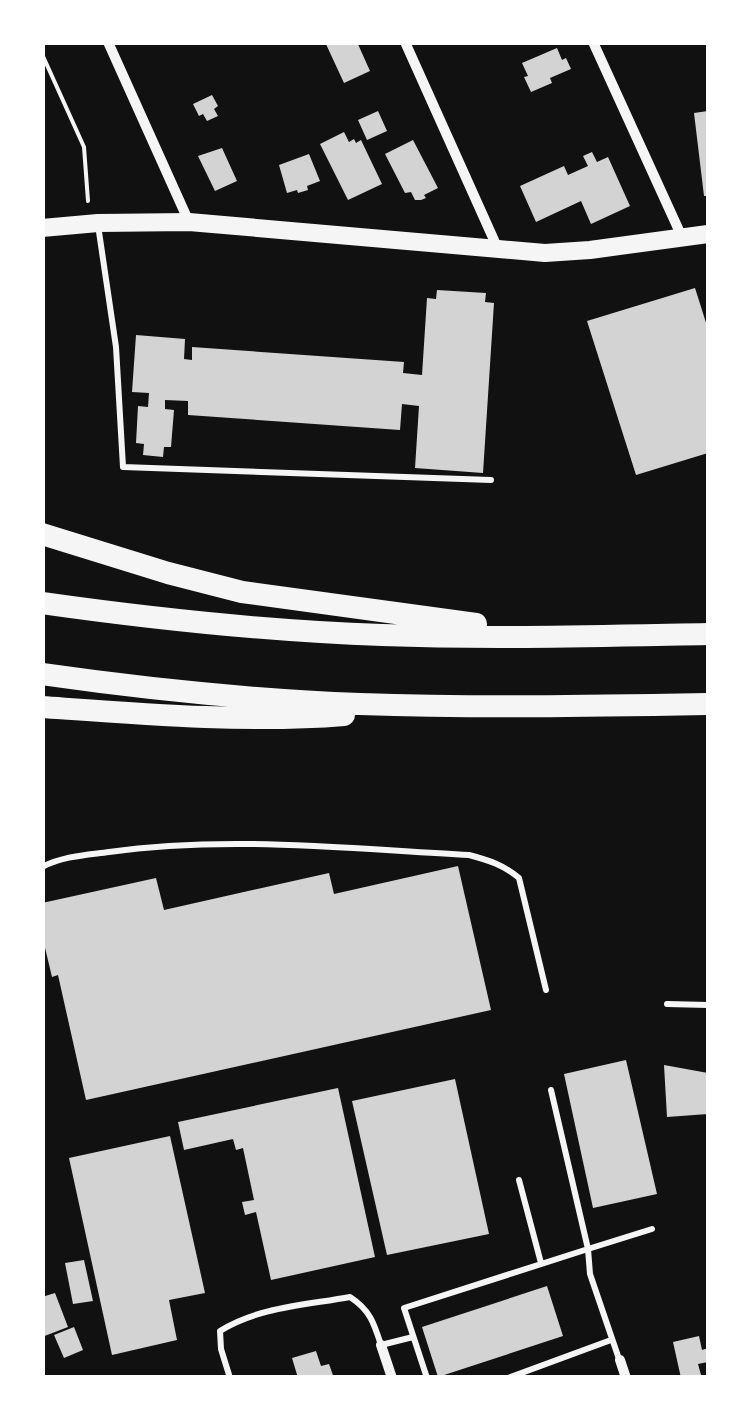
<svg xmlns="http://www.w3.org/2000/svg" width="751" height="1420" viewBox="0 0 751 1420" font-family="'Archivo Narrow',sans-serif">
	<rect width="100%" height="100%" fill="#111"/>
	<!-- building -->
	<path fill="#d3d3d3" d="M325,42h32l13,29 -26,12z
		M557,48l5,12 4,-2 5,11 -21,9 2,5 -21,9 -7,-15 4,-1 -6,-13z
		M212,95l6,11 -4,3 4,7 -11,5 -4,-7 -4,2 -6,-12z
		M378,111l9,20 -20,9 -9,-20z
		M708,111v85h-4l-10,-83z
		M344,132l5,10 5,-3 2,4 5,-3 21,44 -34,16 -28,-56z
		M413,140l25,48 -14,7 2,3 -5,2h-6l-4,-8 -6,1 -20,-39z
		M222,148l15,33 -22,10 -17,-35z
		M592,152l5,10 11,-5 22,49 -39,18 -10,-23 -45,21 -16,-36 44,-20 4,9 20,-9 -5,-10z
		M309,154l11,27 -13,5 1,4 -10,3 -1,-3 -10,3 -8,-28z
		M695,288l13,41v124l-72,22 -49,-154z
		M437,290l49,3 -1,9 9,1 -11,170 -68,-5 4,-62 -17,-2 -2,26 -212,-15v-14l-23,-1v9l9,1 -3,37h-7l-1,10 -20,-2 1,-11 -8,-1 2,-37 10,1 1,-14 -17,-1 4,-57 49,4 -1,20 8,1v-13l212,15 -1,11 19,2 5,-77 9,1z
		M458,866l33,144 -405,90 -28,-125 -6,2 -10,-42v-32l114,-25 8,32 165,-37 5,21z
		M626,1060l31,134 -64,14 -29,-134z
		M664,1065l44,8v41l-41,3z
		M455,1079l34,155 -102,21 -35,-154z
		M338,1088l37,169 -104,23 -15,-68 -11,3 -3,-13 12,-2 -11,-52 -7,2 -3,-11 -49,11 -6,-28z
		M170,1136l35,157 -36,7 8,40 -65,15 -43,-197z
		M84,1260l9,41 -20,3 -8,-41z
		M547,1286l16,50 -125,41 -16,-50z
		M55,1293l13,34 -26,10v-40z
		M74,1327l9,23 -19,8 -10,-23z
		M699,1336l3,14 6,-2v14l-10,2 3,11 -20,3 -8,-36z
		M316,1351l5,15 8,-2 5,14h-36l-6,-20z"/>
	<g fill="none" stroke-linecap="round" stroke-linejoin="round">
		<!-- path -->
		<path stroke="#f5f5f5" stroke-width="4" d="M42,54l42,93 4,54"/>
		<!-- service -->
		<path stroke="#f5f5f5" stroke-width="6" d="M98,225l18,122 7,120 368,13
			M42,867c21,-11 45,-12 67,-15 118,-17 242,-3 360,3 19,5 35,10 50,23l27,112
			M667,1004l41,1
			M519,1180l22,83
			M619,1359l-29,-85 -2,-25 64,-20
			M230,1378l-9,-29 -1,-18c38,-24 87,-26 130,-34 20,13 24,26 31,48l32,-8
			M427,1378l-23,-70 184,-59 -37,-159
			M508,1378l103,-38"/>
		<!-- minor -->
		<path stroke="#f5f5f5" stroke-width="10" d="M108,42l81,180
			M405,42l93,207
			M593,42l89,195
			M381,1345l11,33
			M620,1360l6,18"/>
		<!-- secondary -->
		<path stroke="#f5f5f5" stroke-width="18" d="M42,228l56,-5 91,-1 356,31 45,-3 118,-16"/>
		<!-- motorway -->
		<path stroke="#f5f5f5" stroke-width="22" d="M42,534l126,39 74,19 234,32
			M42,603c113,16 226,28 340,32 109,4 218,1 326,-1
			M42,674c105,15 212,26 318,30 116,4 232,2 348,0
			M42,707c98,7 205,16 302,8"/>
	</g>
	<!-- border -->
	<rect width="751" height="1420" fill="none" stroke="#ffffff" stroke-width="90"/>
</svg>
